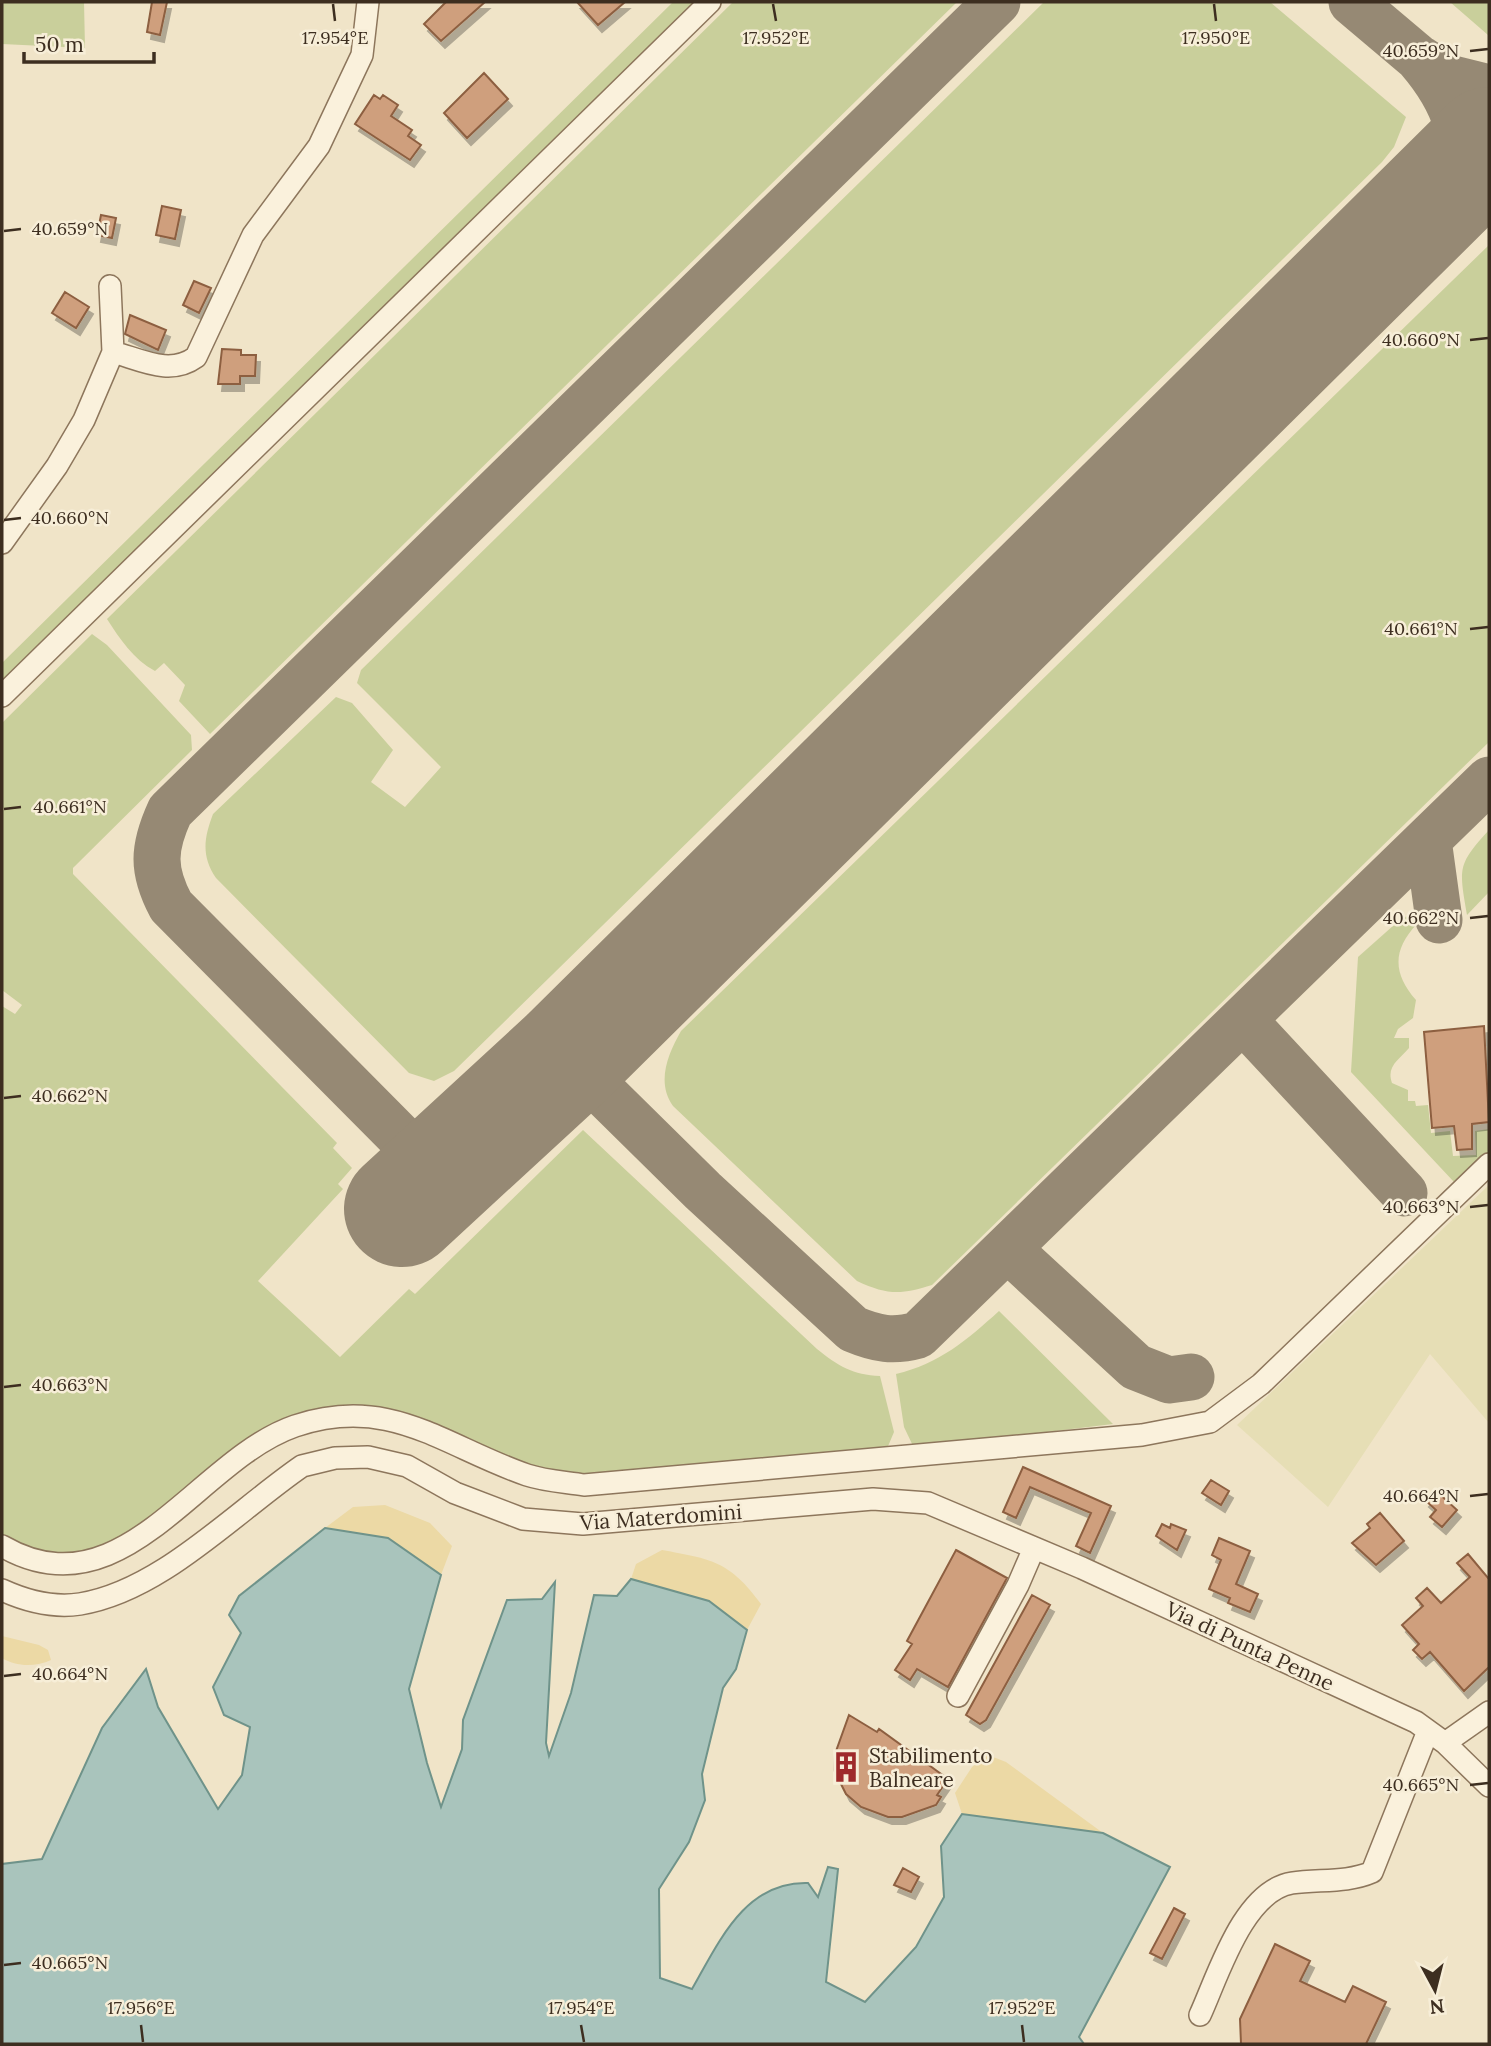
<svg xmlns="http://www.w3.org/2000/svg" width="1491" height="2046" viewBox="0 0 1491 2046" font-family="Lora,serif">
	<defs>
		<filter id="shadow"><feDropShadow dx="4" dy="7" stdDeviation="0" flood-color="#0004"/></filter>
	</defs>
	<rect width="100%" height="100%" fill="#f0e4c8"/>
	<!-- farmland -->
	<path fill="#e6deb5" d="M1489,1185v238l-59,-69 -102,153 -91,-82z"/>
	<!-- green -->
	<path fill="#c9cf9b" d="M2,2h82l1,46 -83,-4z
		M673,2h34l-705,696v-35z
		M733,2h224l-747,732 -31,-33 6,-16 -21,-22 -9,8c-22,-12 -35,-32 -48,-52z
		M1044,2h226l136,115 -12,30 -12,15 -928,909 -20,10 -25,-8 -193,-195c-15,-22 -12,-40 -3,-64l123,-117 16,6 41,47 -22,32 34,25 36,-40 -84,-84 4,-13z
		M1450,2h39v32l-1,1z
		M1489,245v497l-557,543c-31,10 -45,10 -75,-4l-184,-175c-17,-24 -5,-52 8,-75z
		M92,634l15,11 84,90 1,15 -119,118v6l264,269 -4,5 19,20 -14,16 5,5 -85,92 82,76 69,-68 6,5 168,-164 234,219c21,17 36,26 63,27l14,56 -8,19 -271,26 -69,-4 -43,-19 -184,-42 -167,110 -54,30 -50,6 -46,-16v-536l13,8 7,-9 -20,-15v-267z
		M1489,830v62l-22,23c-8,-47 -10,-50 22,-85z
		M1413,916l5,3 -1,5c-25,26 -24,50 -1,76l-3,18 -15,11 -4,9h15v10c-10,12 -23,18 -17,35l16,7v11h7l1,5 12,-1 3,28 19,-2 3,25 23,-1 -1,-24 14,-2v23l-35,30 -103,-110 7,-115 45,-40z
		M999,1311l114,113 -199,24 -10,-21 -8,-53c43,-10 71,-34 103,-63z"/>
	<!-- sand -->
	<path fill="#ecd9a5" d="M385,1505l45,18 22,23 -11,29 -53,-37 -63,-10 28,-21z
		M662,1550c49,9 68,11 99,54l-14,26 -38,-29 -78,-22 5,-15z
		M2,1636l37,9 9,5 3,10c-15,7 -35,7 -49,-2z
		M988,1755l18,7 97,71 -141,-19 -7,-21 17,-26z"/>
	<!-- water -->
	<path fill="#a9c4bc" stroke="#6f938a" stroke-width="2" d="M325,1528l63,10 53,37 -32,114 18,74 14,44 21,-58 1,-29 44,-120 35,-1 13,-17 -9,161 3,13 22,-63 23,-98 23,1 14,-17 78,22 38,29 -11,39 -13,19 -21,86 3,26 -16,42 -30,47 1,89 32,11c27,-47 53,-108 116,-106l10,14 10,-30 10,2 -12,113 39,20 51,-55 28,-50 -3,-51 21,-32 141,19 67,34 -91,170 5,7h-1082v-180l40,-5 60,-131 44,-59 12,38 60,102 24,-34 8,-48 -26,-12 -11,-28 28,-54 -12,-18 10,-19z"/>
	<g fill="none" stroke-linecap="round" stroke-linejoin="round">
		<!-- taxiway -->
		<path stroke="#968974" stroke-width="47" d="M1352,2l90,76
			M1419,59c30,35 63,94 23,132l30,-14 17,-5
			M1420,59l29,19 40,10
			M1428,840l11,80
			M1244,1021l160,172
			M567,1057l136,134 150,138c24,10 40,13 65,6l571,-555
			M437,1174l-266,-268c-19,-36 -18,-58 -1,-95l827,-809
			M1009,1250l127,117 33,13 22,-3"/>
		<!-- runway -->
		<path stroke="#968974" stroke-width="116" d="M402,1209l165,-152 922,-912"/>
	</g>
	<!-- building -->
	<path fill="#cf9f7d" stroke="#8d5f41" stroke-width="2" filter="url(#shadow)" d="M152,2h15l-7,33 -13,-3z
		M446,2h39l-44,39 -17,-17z
		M577,2h48l-27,23z
		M484,73l24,26 -41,39 -23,-25z
		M374,95l6,4 3,-4 15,10 -7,11 21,14 -4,6 13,9 -11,15 -55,-36z
		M162,206l19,4 -6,29 -19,-4z
		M101,215l15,3 -4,20 -15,-3z
		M194,281l17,7 -12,25 -16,-8z
		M65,292l24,15 -13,21 -24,-15z
		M130,315l36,15 -8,20 -33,-16z
		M222,349l19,1v5h15l-1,21h-15v8h-22z
		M1484,1026l5,96 -17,2v25l-15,1 -3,-24 -22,2 -8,-96z
		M1023,1467l88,39 -21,47 -14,-7 15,-33 -61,-26 -14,31 -13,-6z
		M1211,1480l18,11 -8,14 -19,-12z
		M1435,1490l22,20 -15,17 -12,-10 6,-7 -11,-10z
		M1380,1513l24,28 -28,24 -24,-22 18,-15 -3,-4z
		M1162,1524l8,4 1,-4 15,6 -9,20 -21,-14z
		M1219,1538l31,13 -14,33 22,10 -8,18 -22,-9 2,-5 -21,-9 12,-29 -9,-5z
		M956,1550l51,28 -59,109 -31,-18 -7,11 -15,-10 17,-26 -5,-3z
		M1468,1554l21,25v88l-25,24 -34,-39 -8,7 -9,-9 6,-6 -17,-19 21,-19 -7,-8 11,-10 14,15 29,-26 -13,-14z
		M1032,1595l18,10 -64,115 -6,4 -14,-9z
		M849,1715l28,17 2,-3 69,50 -11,16 4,2 -5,8 -34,12h-14l-27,-10 -15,-13 -12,-24 1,-16z
		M903,1868l16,9 -8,15 -17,-7z
		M1174,1908l11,6 -23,45 -12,-6z
		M1275,1944l35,17 -10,20 45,21 8,-16 33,16 -20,42h-125l-1,-25z"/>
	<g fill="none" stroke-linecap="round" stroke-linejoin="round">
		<defs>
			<path id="minor" d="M110,286l3,66
				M2,543l55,-77 27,-46 29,-68c29,8 57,24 83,5l57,-122 66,-89 43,-91 6,-53
				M2,696l708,-694
				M2,1546c121,70 194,-86 293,-120 95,-32 148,20 232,49 18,6 39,7 57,10l558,-50 68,-13 51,-38 228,-220
				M2,1590c24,11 51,18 78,14 81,-13 155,-92 222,-138l33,-8 33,-1 39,9 48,27 68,26 60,5 290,-25 55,4 154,65 334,154 29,21 44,43
				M958,1696l60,-111 16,-37
				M1445,1743l44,-31
				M1200,2015c18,-39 43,-124 92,-132 27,-4 55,0 80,-11l56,-141"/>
		</defs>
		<!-- minor casing -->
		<use href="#minor" stroke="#8d765c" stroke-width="24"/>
		<!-- minor -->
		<use href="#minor" stroke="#faf1dc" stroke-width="21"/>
	</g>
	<!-- ticks -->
	<path fill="none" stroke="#3d2e20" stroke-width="2.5" d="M333,4l2,17M773,4l3,17M1214,4l2,17M1470,51l18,-2M4,231l17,-2M1470,340l18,-2M4,520l17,-2M1470,629l18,-2M4,809l17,-2M1470,918l18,-2M4,1098l17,-2M1470,1207l18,-2M4,1387l17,-2M1470,1496l18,-2M4,1676l17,-2M1470,1785l18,-2M4,1965l17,-2M141,2025l2,17M581,2025l3,17M1022,2025l2,17"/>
	<!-- icons -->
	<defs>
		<symbol id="building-bare" viewBox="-9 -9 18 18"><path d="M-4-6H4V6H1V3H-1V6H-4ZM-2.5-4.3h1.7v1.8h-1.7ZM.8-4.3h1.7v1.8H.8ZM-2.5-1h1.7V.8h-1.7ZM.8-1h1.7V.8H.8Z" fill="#9e2a2b" stroke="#f7eed8" stroke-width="2.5" paint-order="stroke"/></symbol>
	</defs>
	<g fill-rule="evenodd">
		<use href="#building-bare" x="824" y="1745" width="44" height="44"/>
	</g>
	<g text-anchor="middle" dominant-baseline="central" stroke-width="5" stroke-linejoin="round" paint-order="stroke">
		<!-- street labels -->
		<g font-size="21" fill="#3d2e20" stroke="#f7eed8">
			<text transform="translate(661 1517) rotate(-4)">Via Materdomini</text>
			<text transform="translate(1250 1646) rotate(25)">Via di Punta Penne</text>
		</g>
		<!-- poi labels -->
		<g font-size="21" fill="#3d2e20" stroke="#f7eed8" text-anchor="start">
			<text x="869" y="1755">Stabilimento<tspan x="869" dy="24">Balneare</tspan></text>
		</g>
	</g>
	<g font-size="18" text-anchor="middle" fill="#3d2e20" stroke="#f7eed8" stroke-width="5" stroke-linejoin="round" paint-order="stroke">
		<text x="335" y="44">17.954°E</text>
		<text x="776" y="44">17.952°E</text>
		<text x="1216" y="44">17.950°E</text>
		<text x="1421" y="57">40.659°N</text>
		<text x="70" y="235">40.659°N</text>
		<text x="1421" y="346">40.660°N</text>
		<text x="70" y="524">40.660°N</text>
		<text x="1421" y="635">40.661°N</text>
		<text x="70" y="813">40.661°N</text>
		<text x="1421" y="924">40.662°N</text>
		<text x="70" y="1102">40.662°N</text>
		<text x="1421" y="1213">40.663°N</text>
		<text x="70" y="1391">40.663°N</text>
		<text x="1421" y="1502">40.664°N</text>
		<text x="70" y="1680">40.664°N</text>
		<text x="1421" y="1791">40.665°N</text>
		<text x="70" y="1969">40.665°N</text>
		<text x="141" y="2014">17.956°E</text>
		<text x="581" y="2014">17.954°E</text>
		<text x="1022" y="2014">17.952°E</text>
	</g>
	<!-- border -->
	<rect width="1491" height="2046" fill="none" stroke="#3d2e20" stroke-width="7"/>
	<!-- north arrow -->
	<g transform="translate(1435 1990) rotate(173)" stroke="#f7eed8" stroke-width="5" paint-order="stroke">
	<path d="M0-5L12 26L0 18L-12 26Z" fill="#3d2e20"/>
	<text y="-10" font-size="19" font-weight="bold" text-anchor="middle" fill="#3d2e20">N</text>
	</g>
	<!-- scale -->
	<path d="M24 52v10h130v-10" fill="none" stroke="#3d2e20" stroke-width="3.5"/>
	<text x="35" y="52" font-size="21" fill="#3d2e20" stroke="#f7eed8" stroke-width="5" paint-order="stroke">50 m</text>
</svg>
